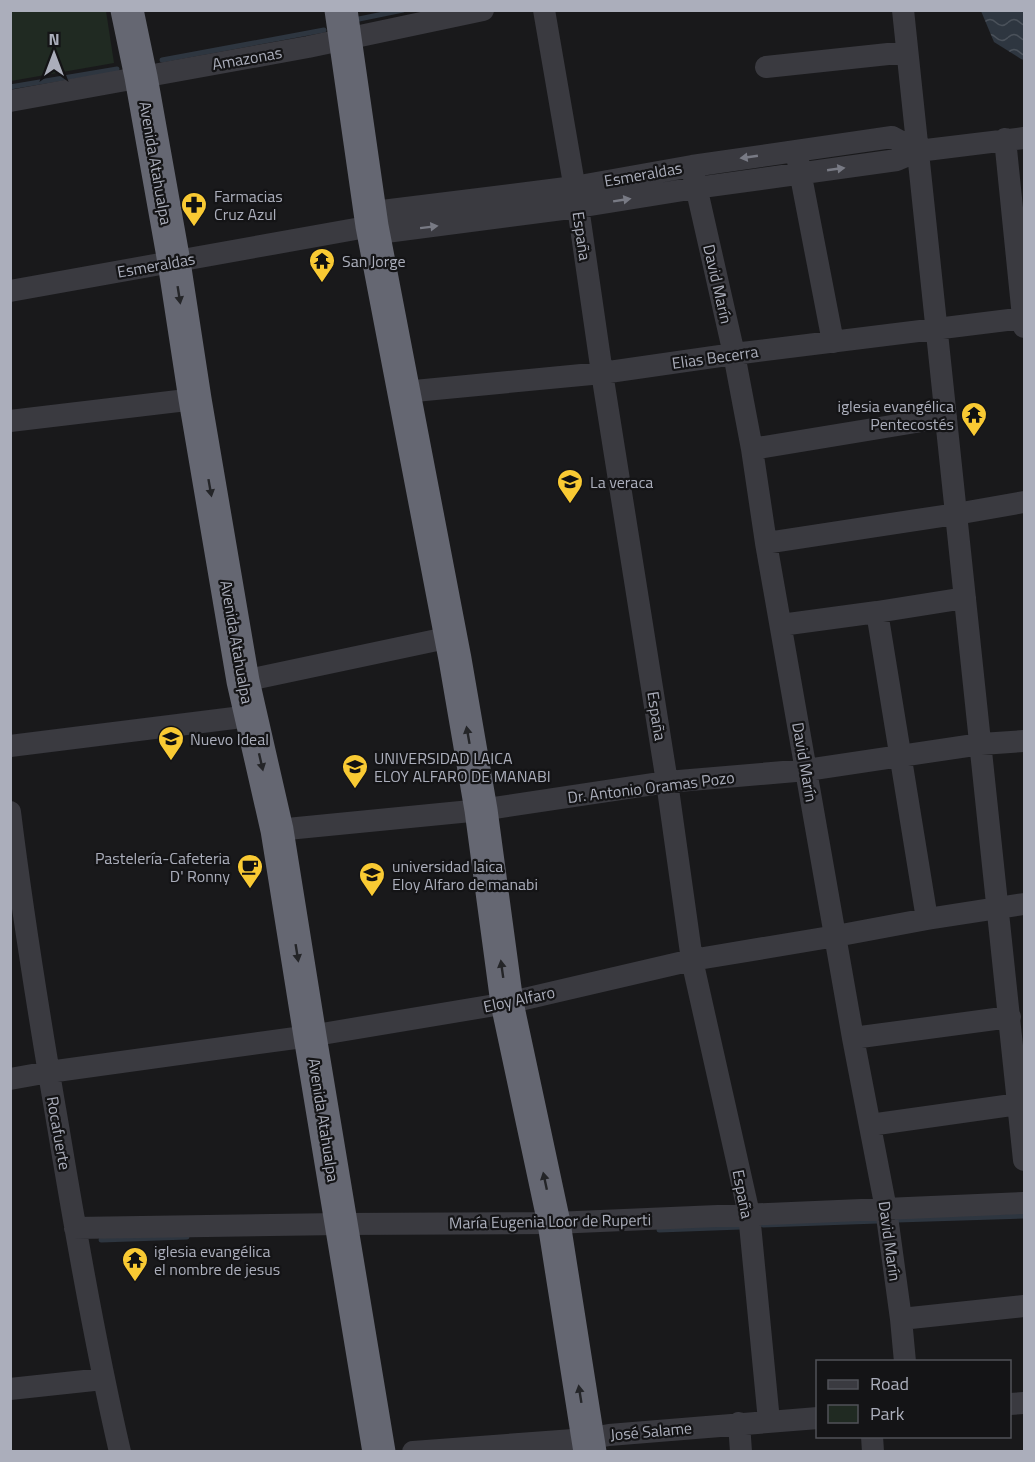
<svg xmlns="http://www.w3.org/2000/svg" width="1035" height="1462" viewBox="0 0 1035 1462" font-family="'Titillium Web',sans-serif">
	<defs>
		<pattern id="water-waves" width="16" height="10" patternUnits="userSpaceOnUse" patternTransform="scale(1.5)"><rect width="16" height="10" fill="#2e3640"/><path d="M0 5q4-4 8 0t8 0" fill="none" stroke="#4a515a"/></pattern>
	</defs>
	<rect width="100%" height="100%" fill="#19191b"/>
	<!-- green -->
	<path fill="#202a22" d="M11,10l95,1 8,52 -103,18z"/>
	<!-- water -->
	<path fill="url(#water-waves)" d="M981,11h43v49l-3,-1 -27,-17z"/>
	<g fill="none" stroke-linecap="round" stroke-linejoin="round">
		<!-- stream -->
		<path stroke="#2e3640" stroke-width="5" d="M359,19l44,-9
			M162,60l162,-30
			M10,87l107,-18
			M897,1220l127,-4
			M763,1225l115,-4
			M659,1230l82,-3
			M101,1240l86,-3"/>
		<!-- minor -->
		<path stroke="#3a3a40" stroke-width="22" d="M544,10l34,197 24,166 65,409 25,178 57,254 20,207
			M903,10l121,1150
			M766,67l141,-15
			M10,101l298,-54 175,-37
			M1005,139l19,188
			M918,151l106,-13
			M798,161l35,181
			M693,173l41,181 18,95 14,94 87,495 33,171 15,110 4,43
			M10,291l362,-65 14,6 192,-25 118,-19 201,-28 21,-9 -26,-14 -200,29 -118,21 -192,24 -10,15
			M404,392l198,-19 132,-19 290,-36
			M10,421l185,-22
			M752,449l194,-32
			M766,543l190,-29 68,-12
			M877,612l50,307
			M781,625l96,-13 88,-14
			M243,681l208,-44
			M10,746l240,-30
			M10,812c13,105 30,210 48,314 18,109 37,218 62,326
			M277,830l204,-20 186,-28 140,-12 174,-26 43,-3
			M853,1038l157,-21
			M10,1079l39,-7 261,-36 197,-33 185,-43 144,-24 91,-17 97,-15
			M870,1125l149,-21
			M75,1228l265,-4 214,-1 470,-20
			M901,1319l123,-13
			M10,1389l93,-10
			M1010,1404l14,-1
			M739,1423l2,29
			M872,1436l1,16
			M413,1452l174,-13 22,-4 209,-17"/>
		<!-- highway -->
		<path stroke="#656772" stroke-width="33" d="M127,10l14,67 33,185 21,137 48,282 34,149 33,206 69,416
			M341,10l31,216 83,433 26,151 26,193 47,220 36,229"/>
	</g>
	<!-- one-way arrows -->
	<defs><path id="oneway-solid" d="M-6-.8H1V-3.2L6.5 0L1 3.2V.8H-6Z" transform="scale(1.5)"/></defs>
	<g fill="#787a84">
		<use href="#oneway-solid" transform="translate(749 157) rotate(172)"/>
		<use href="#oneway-solid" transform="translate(836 169) rotate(-8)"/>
		<use href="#oneway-solid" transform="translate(622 200) rotate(-9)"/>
		<use href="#oneway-solid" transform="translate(429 227) rotate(-7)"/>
	</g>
	<g fill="#242528">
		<use href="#oneway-solid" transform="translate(179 295) rotate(81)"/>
		<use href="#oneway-solid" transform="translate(210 488) rotate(80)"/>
		<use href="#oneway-solid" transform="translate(468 735) rotate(-100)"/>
		<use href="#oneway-solid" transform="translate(261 762) rotate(77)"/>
		<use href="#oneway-solid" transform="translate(297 953) rotate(81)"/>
		<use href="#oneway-solid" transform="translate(502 969) rotate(-98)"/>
		<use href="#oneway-solid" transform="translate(545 1181) rotate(-102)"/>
		<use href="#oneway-solid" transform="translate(580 1394) rotate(-99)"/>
	</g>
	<!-- icons -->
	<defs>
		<symbol id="pharmacy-pin" viewBox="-11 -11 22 30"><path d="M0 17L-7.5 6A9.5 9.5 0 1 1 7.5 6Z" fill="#f9ca33" stroke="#141416"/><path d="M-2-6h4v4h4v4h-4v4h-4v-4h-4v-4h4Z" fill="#111"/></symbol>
		<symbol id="temple-pin" viewBox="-11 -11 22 30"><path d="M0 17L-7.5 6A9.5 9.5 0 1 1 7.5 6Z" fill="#f9ca33" stroke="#141416"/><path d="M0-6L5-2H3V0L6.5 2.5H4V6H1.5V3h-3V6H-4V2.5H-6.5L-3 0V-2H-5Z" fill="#111"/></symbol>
		<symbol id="school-pin" viewBox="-11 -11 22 30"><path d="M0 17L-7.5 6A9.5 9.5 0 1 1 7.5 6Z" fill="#f9ca33" stroke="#141416"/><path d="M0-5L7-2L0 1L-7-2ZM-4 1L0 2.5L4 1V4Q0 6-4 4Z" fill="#111"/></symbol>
		<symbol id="university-pin" viewBox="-11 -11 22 30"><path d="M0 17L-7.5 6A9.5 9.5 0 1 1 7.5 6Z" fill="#f9ca33" stroke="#141416"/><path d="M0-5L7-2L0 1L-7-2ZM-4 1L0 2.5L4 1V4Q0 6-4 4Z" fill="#111"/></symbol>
		<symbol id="cafe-pin" viewBox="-11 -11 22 30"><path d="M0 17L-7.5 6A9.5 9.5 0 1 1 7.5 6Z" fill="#f9ca33" stroke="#141416"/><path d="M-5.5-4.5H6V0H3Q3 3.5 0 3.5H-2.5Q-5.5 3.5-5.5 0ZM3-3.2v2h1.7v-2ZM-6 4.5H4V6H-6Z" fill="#111"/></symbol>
	</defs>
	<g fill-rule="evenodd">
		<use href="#pharmacy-pin" x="179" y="190" width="30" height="40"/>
		<use href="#temple-pin" x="307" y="246" width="30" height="40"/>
		<use href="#temple-pin" x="959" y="400" width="30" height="40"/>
		<use href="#school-pin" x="555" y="467" width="30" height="40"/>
		<use href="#school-pin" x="156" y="724" width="30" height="40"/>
		<use href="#university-pin" x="340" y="752" width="30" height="40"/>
		<use href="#cafe-pin" x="235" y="852" width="30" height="40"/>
		<use href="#school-pin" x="357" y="860" width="30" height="40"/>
		<use href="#temple-pin" x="120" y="1245" width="30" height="40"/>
	</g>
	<g text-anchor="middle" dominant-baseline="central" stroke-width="4.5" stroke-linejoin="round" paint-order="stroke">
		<!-- street labels -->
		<g font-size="16" fill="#abaebb" stroke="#141416">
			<text transform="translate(247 58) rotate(-10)">Amazonas</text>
			<text transform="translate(156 163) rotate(80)">Avenida Atahualpa</text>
			<text transform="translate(643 174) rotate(-10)">Esmeraldas</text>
			<text transform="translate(582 236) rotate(82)">España</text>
			<text transform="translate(156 265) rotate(-10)">Esmeraldas</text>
			<text transform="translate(718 284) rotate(77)">David Marín</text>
			<text transform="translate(715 357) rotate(-8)">Elias Becerra</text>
			<text transform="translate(237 642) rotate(80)">Avenida Atahualpa</text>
			<text transform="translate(657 716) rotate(81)">España</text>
			<text transform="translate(805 762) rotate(80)">David Marín</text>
			<text transform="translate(651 787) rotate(-7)">Dr. Antonio Oramas Pozo</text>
			<text transform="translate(519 999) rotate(-12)">Eloy Alfaro</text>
			<text transform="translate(324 1120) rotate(81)">Avenida Atahualpa</text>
			<text transform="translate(59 1133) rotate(80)">Rocafuerte</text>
			<text transform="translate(743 1194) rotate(79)">España</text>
			<text transform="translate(550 1221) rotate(-1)">María Eugenia Loor de Ruperti</text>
			<text transform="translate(890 1241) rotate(82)">David Marín</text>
			<text transform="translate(651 1431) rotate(-5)">José Salame</text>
		</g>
		<!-- poi labels -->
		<g font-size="16" fill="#abaebb" stroke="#141416" text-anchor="start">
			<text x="214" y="196">Farmacias<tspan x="214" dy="18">Cruz Azul</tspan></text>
			<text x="342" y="261">San Jorge</text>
			<text x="954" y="406" text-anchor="end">iglesia evangélica<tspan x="954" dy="18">Pentecostés</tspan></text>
			<text x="590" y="482">La veraca</text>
			<text x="190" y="739">Nuevo Ideal</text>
			<text x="374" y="758">UNIVERSIDAD LAICA<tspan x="374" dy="18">ELOY ALFARO DE MANABI</tspan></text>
			<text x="230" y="858" text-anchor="end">Pastelería-Cafeteria<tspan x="230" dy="18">D' Ronny</tspan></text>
			<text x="392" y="866">universidad laica<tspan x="392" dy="18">Eloy Alfaro de manabi</tspan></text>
			<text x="154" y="1251">iglesia evangélica<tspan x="154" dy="18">el nombre de jesus</tspan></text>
		</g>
	</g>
	<!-- border -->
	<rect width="1035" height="1462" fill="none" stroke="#abaebb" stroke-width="24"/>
	<!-- legend -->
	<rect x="816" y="1360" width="195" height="78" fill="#141416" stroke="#505258" stroke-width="1.5"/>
	<rect x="828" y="1380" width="30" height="9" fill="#3a3a40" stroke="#505258" stroke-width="1.5"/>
	<text x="870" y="1390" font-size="18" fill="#abaebb">Road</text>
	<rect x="828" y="1405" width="30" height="18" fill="#202a22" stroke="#505258" stroke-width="1.5"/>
	<text x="870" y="1420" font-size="18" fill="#abaebb">Park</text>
	<!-- north arrow -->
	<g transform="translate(54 54)" stroke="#141416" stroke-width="4.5" paint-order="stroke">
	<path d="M0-4.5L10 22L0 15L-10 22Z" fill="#abaebb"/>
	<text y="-9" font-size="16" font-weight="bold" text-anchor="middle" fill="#abaebb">N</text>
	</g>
</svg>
